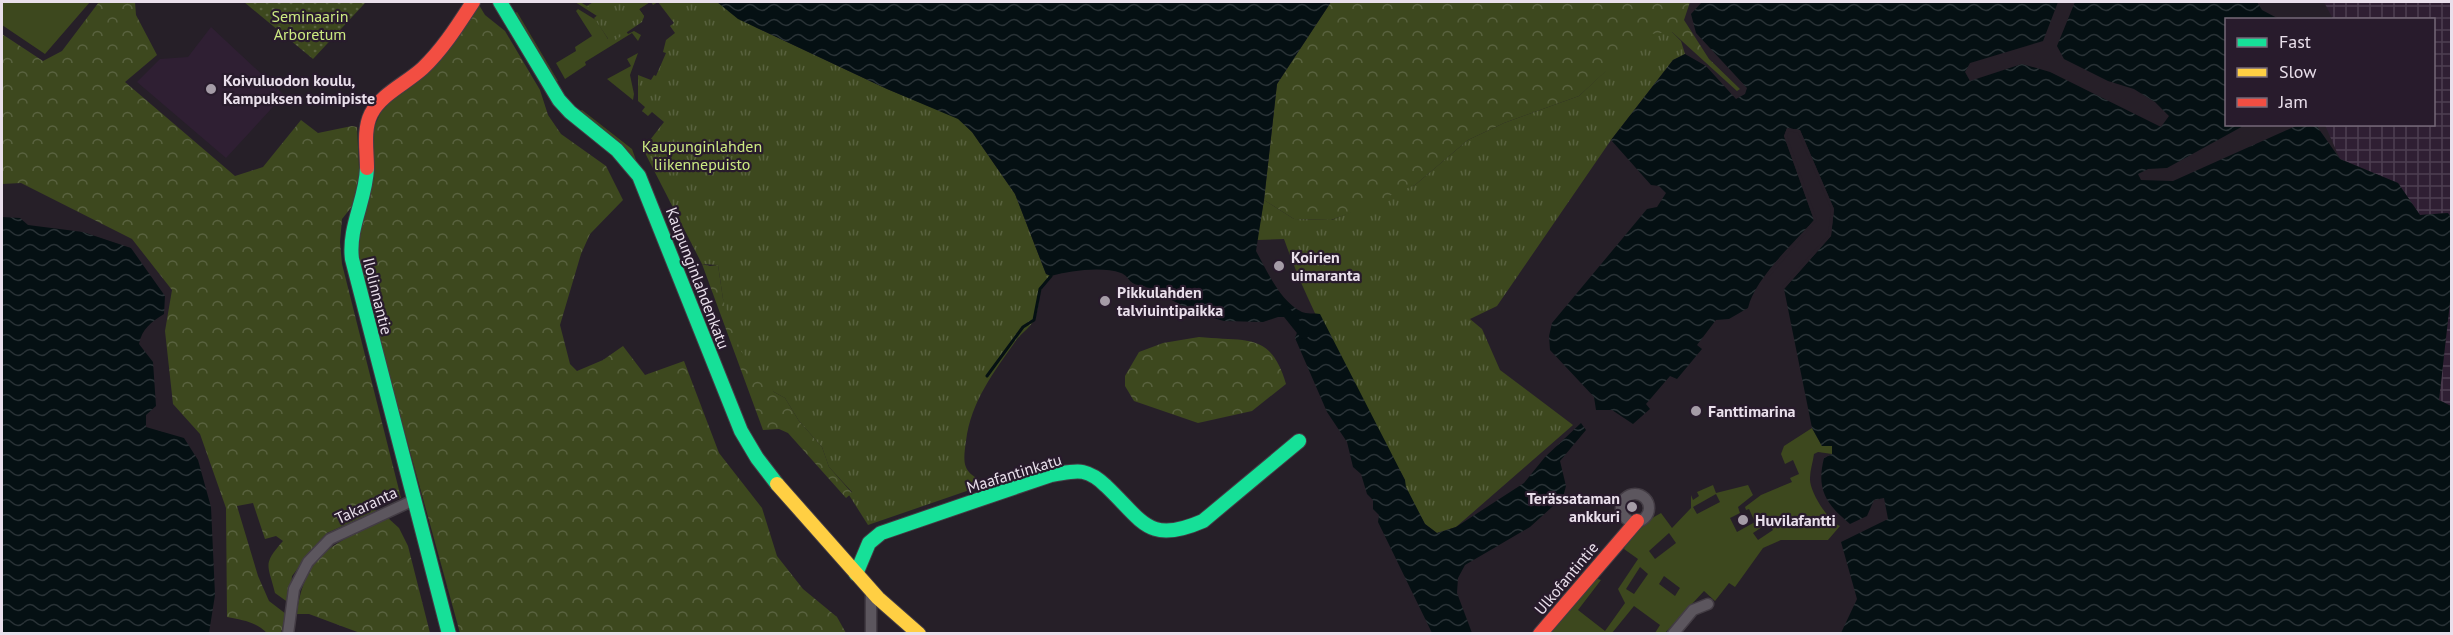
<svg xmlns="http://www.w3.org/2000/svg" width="2453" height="635" viewBox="0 0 2453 635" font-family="'PT Sans',sans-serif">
	<defs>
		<pattern id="industrial-grid" width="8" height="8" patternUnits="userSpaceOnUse" patternTransform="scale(1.5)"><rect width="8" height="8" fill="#2f1f33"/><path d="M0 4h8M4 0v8" fill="none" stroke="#4d3f51"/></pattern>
		<pattern id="forest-crowns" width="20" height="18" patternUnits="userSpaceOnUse" patternTransform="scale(1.5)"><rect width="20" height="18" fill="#3d481e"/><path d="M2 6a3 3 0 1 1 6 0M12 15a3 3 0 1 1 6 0" fill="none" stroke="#59623f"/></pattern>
		<pattern id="park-tufts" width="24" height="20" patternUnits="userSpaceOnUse" patternTransform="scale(1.5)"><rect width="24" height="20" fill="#3d481e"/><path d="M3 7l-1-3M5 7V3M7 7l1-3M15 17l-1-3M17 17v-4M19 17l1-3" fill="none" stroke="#59623f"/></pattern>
		<pattern id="garden-dots" width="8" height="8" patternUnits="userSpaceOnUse" patternTransform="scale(1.5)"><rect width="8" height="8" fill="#3d481e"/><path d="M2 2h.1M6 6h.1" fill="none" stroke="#59623f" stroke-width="1.8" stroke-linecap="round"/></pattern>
		<pattern id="water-waves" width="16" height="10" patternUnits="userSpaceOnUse" patternTransform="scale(1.5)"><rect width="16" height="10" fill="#051013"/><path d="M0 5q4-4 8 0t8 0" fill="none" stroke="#293236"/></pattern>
	</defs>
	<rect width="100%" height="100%" fill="#261f28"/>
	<!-- built -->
	<path fill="#2f1f33" d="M211,27l73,68 -58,63 -89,-76 23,-23 28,-2z"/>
	<!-- industrial -->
	<path fill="url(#industrial-grid)" d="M2324,2h127v215l-4,-4 -27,2 -22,-32 -58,-24 -15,-34 109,-1v-104l-101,-1z
		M2451,293v113l-12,-6z"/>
	<!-- grass -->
	<path fill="#3d481e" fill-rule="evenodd" d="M2,2h88l-45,52 -43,-29z
		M575,2h5l7,4 7,-4h56l-11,7 5,7 -1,3 -27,-3 12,18 6,-3 7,4 -3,6 -6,-8 -47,29 1,3 -21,14 -9,-16 20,-12 -1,-4 17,-11 -16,-25 2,-2 18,11 12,19v-29l-11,6z
		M517,12l41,69 -4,3 -42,-69z
		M638,53l-8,22 4,19 -1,6 -26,-21 24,-13 -4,-7z
		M582,110l50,39 4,11 -2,1 -55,-50z
		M1812,428l10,18 10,-1v9l-14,-2 -4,2c-1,8 -4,16 -4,24 -1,13 18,43 30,48l-12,14h-47l-18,8 -28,39 -6,-4 -14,18 -11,-10 -39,42h-10l5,-8 -26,-19 -22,27 -63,1 46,-56 6,2 -23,30 27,21 20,-28 -7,-14 20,-30 -14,-10c8,-18 20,-27 37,-36l11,15 19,-20v-13l2,5 6,-4 -2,-4 16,-7 3,8 32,-8 5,10 -15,12 2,6 -10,5 7,14 18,-10 -6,-13 -3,1 -1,-3 16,-12 31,-13 -2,-4 9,-4 -6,-14 -8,4 -4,-10 3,-8zM1716,494l4,8 -23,12 -4,-7zM1768,523l5,7 -15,10 -5,-7zM1669,533l7,10 -21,16 -6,-8zM1640,567l8,7 -14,20 -8,-5zM1664,576l16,12 -5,8 -16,-12z"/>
	<!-- forest -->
	<path fill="url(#forest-crowns)" d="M99,2h36l1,13 21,40 -32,27 110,94 28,-9 38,-47 17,13 34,-7 5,1 3,61 -6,16 -12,15 -2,23 2,22 59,234 -27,9 2,4 -49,22 -13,14 -22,29 -3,27 -14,-10c-7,-29 -13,-28 8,-52l-7,-5 -11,3 -12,-36 -16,3 21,70 11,25 17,13 -5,19h-14c-11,-11 -24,-13 -40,-16l-1,-109 -26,-74 -27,-30 -8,-73 7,-41 -40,-51 -111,-56 -19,1v-150l41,27 19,-10z
		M1331,2h359l-6,18 25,39 31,30 -3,2 -65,-59 -67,40 -26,24 -75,27 -36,17 -53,45 -35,17 -49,18 -37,-1 -30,-19 13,-116z
		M479,5l6,10 20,16 35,59 8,25 13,19 45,32 17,34 -33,34 -9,20 -21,71 10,39 7,7 26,-11 20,-14 22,29 39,-14 35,92 43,55 15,48 26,33 34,28 9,16h-386l-106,-385 20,-121 7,-15z
		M702,264l8,2 8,-1 5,34 51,93 11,6 14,23 23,26 7,20 23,26 -6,5 -58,-65 -9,-4 -16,1z
		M1199,337c46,5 72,-6 87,47l-34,27 -54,12 -64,-22 -9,-15v-10l14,-24 24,-9z
		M388,518l11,10 9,18 22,87h-70l-51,-19h-12c8,-63 39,-71 91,-96z"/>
	<!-- park -->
	<path fill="url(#park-tufts)" d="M594,2h56l-11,7 5,7 -2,6 -31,21 -17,-25 5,-4 -12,-8z
		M651,2h66l40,26 130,61 71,29 14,14 43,62 31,80 5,2c-17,18 -9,24 -16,42 -3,8 -13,15 -18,21 -23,33 -46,62 -51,102 -4,27 -2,31 21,43l-119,41 -19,-30 3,-3 -23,-25 -7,-20 -23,-26 -14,-23 -11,-6 -34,-42 -17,-51 -5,-34 -16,-1 -59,-115 21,-27 -12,-10 -4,4 -6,-5 3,-4 -7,-6v-26l13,5 3,-5 2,1 10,-23 -3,-1 3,-12 9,-7 -5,-7 4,-3 -16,-21 -5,3z
		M1672,32l9,9 4,13 -12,6 -62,80 -114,166 -27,13 12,10 18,41 73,55 -117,102 -19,6 -12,-9 -20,-37v-7c-43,-79 -91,-156 -121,-241l-27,1 7,-40 30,19 38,1 83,-35 53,-45 36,-17 75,-27 49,-46 23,-16z"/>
	<!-- garden -->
	<path fill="url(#garden-dots)" d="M244,2h122l-53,57z"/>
	<!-- water -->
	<path fill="url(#water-waves)" d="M717,2h614l-54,82 -13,116 -8,51c11,20 24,50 46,61 4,2 13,1 18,2l85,166 1,7 19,37 12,9 19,-6 68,-44 21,-26 36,-34 5,7 -26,31 6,25 -3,11 -33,30 -65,38 -7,13 -1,15 15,40h-40l-54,-111 1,-7 -6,-6v-9l-6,-6 -6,-20 -8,-7 -6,-25 -20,-30 -32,-74 3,-8 -5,-13h-15l-15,5 -39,-1 -25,-7 -55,-28c-18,-2 -13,-9 -23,-13 -20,-7 -51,-2 -70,3l-5,-2 -31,-80 -43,-62 -14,-13 -71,-30 -130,-61 -19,-9z
		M1702,2h555l5,8 17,9 -53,1v104l19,1 -78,43 -19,1 -10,5 3,6 32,1 125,-56h18l24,34 58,24 22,32 28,-2 3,4v76l-12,107 12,6v227h-610l16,-34 -16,-57 47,-23 -4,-21 -10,2 -7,16 -17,8c-24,-20 -34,-34 -26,-66l8,-4v-8h-10l-10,-18 -28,-139 47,-53 3,-27 -34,-79 -13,-2 -3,8 30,84c-20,23 -59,58 -66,88l-19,11 -13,1 -19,25 5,4 -25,30 -7,-3 -24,28 4,5 -17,15 -21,-14h-16l-2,-13 -44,-47 -1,-14 3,-13 95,-114 10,-2 9,-14 -7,-7 -8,-1 -40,-45 62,-80 12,-6 21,12 30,33 9,-5 2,-6 -51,-55 -5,-19z
		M2,217l18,1 8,7 55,7 48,16 34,48 -1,18c-13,8 -22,15 -25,30l14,18 3,44 -10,9v12l38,11 14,22 13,47 4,88 -6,38h-207z"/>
	<!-- pier -->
	<path fill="#261f28" d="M2058,2h17l-18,44 7,13 44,22 26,8 21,13 14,14 -8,11 -111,-55 -28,-8 -52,17 -5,-9 5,-9 73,-22z
		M1787,128l13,2 34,79 -3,27 -47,53 -2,-2 46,-52 3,-26 -33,-76 -9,-2 -2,5 30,84 -48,57 -2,-2 47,-55 -30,-84z"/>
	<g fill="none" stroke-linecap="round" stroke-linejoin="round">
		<!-- stream -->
		<path stroke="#051013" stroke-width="3" d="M987,376l36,-49 11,-7 6,-31 11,-13"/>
		<!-- canal -->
		<path stroke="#051013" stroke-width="10" d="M1284,309l20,25"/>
		<defs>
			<path id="street" d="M1621 508a14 14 0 1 1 28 0a14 14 0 1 1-28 0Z
				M288,634l6,-45 14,-27 22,-23 84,-39
				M871,634v-45
				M1673,634l20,-24 15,-6"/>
			<path id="fast" d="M500,2l59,98 11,12 47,38 22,26 102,255 16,27 20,26
				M367,168c-1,32 -19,59 -15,91l97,375
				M856,574l13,-31 12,-10 170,-58c10,-1 22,-5 32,-3 9,2 17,8 23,14 37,35 42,59 97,35l96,-80"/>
			<path id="slow" d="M777,484l101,114 41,36"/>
			<path id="jam" d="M367,168c0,-17 -4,-38 4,-54 10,-20 36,-31 52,-46 20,-19 35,-43 50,-66
				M1540,634l97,-113"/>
		</defs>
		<!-- street casing -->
		<use href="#street" stroke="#433c44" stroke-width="13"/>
		<!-- fast casing -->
		<use href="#fast" stroke="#433c44" stroke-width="16"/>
		<!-- slow casing -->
		<use href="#slow" stroke="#433c44" stroke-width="16"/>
		<!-- jam casing -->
		<use href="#jam" stroke="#433c44" stroke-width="16"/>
		<!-- street -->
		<use href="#street" stroke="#5c565e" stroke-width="10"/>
		<!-- fast -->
		<use href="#fast" stroke="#16e098" stroke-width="14"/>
		<!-- slow -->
		<use href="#slow" stroke="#ffcf43" stroke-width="14"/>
		<!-- jam -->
		<use href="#jam" stroke="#f24e42" stroke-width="14"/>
	</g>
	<!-- markers -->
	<g fill="#a59ca7" stroke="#281b2c" stroke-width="2">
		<circle cx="211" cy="89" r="6"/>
		<circle cx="1279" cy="266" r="6"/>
		<circle cx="1105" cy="301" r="6"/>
		<circle cx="1696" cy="411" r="6"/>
		<circle cx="1632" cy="507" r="6"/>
		<circle cx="1743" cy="520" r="6"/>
	</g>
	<g text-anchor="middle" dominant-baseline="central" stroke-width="4.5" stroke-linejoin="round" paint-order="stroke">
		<!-- park labels -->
		<g font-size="16" fill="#ccea81" stroke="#281b2c">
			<text x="310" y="16">Seminaarin<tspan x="310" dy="18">Arboretum</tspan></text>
			<text x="702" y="146">Kaupunginlahden<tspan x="702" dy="18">liikennepuisto</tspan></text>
		</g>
		<!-- poi labels -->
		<g font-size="16" font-weight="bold" fill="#e9dfeb" stroke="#281b2c" text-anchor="start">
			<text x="223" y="80">Koivuluodon koulu,<tspan x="223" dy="18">Kampuksen toimipiste</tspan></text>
			<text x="1291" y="257">Koirien<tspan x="1291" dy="18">uimaranta</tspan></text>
			<text x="1117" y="292">Pikkulahden<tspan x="1117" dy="18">talviuintipaikka</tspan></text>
			<text x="1708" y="411">Fanttimarina</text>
			<text x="1620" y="498" text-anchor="end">Terässataman<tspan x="1620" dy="18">ankkuri</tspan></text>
			<text x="1755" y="520">Huvilafantti</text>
		</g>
		<!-- street labels -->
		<g font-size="16" fill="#e9dfeb" stroke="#281b2c">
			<text transform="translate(698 278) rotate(69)">Kaupunginlahdenkatu</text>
			<text transform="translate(378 296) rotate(76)">Ilolinnantie</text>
			<text transform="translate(1014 473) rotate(-17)">Maafantinkatu</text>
			<text transform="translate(366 505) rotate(-25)">Takaranta</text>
			<text transform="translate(1566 578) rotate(-50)">Ulkofantintie</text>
		</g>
	</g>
	<!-- border -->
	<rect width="2453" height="635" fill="none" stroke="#e9dfeb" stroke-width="6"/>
	<!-- legend -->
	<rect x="2225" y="18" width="210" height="108" fill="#281b2c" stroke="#756978" stroke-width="1.5"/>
	<rect x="2237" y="38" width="30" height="9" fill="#16e098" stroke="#756978" stroke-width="1.5"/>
	<text x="2279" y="48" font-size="18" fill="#e9dfeb">Fast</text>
	<rect x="2237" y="68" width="30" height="9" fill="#ffcf43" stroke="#756978" stroke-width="1.5"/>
	<text x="2279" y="78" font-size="18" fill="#e9dfeb">Slow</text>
	<rect x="2237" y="98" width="30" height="9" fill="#f24e42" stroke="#756978" stroke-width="1.5"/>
	<text x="2279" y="108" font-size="18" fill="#e9dfeb">Jam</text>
</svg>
